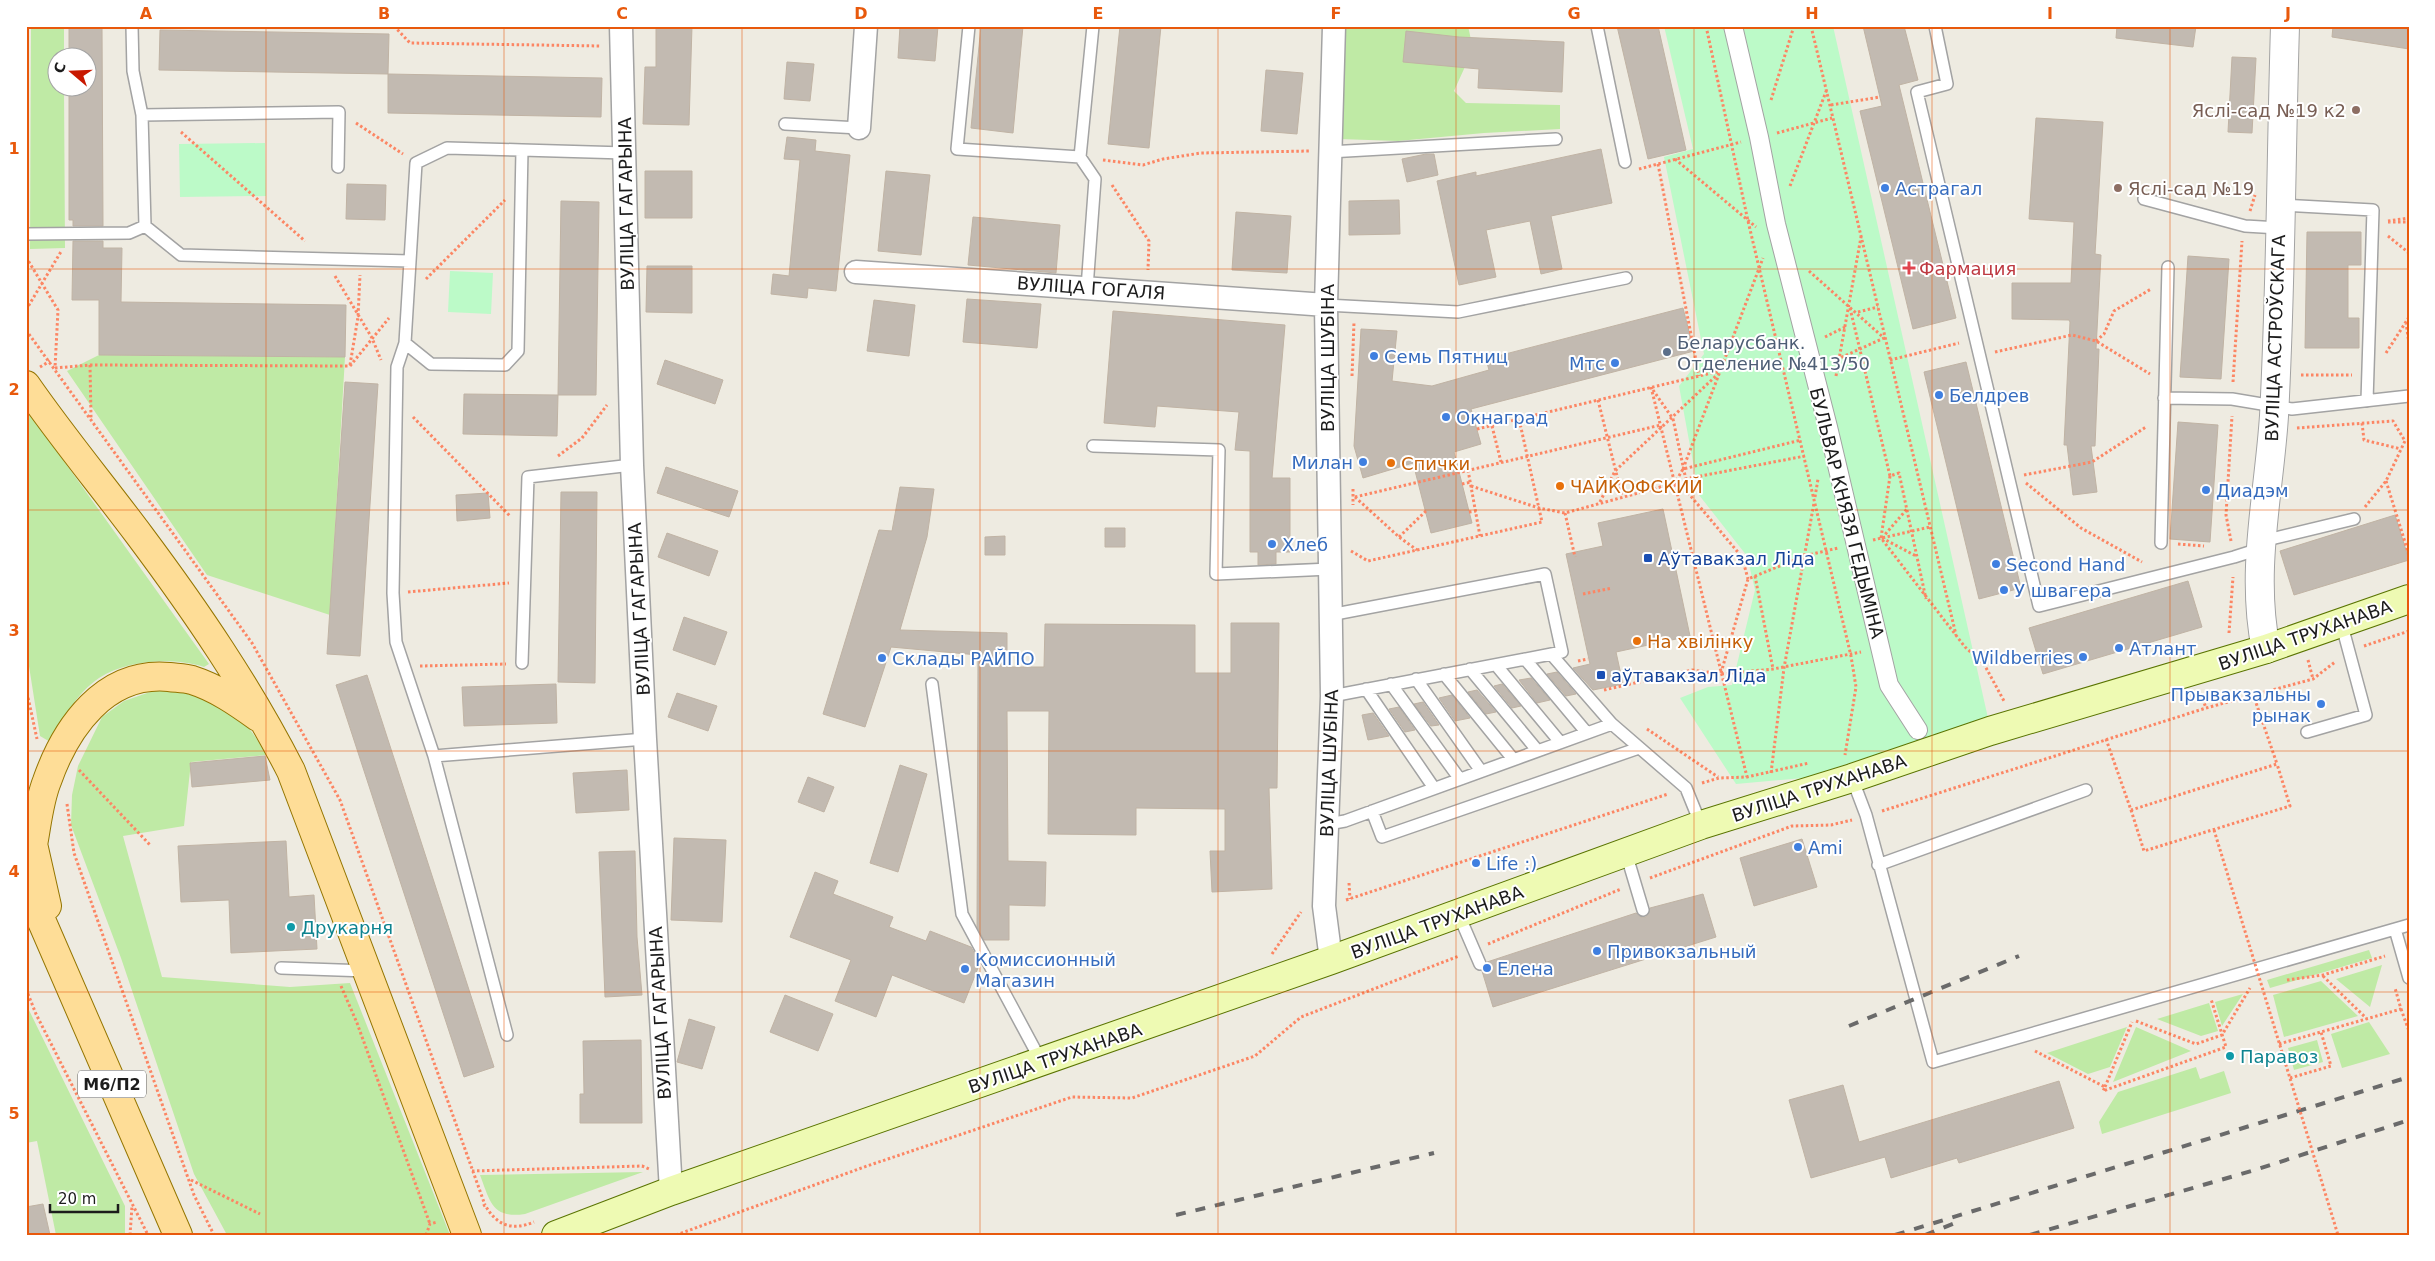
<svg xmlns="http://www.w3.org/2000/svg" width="2435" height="1261" viewBox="0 0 2435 1261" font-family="'DejaVu Sans',sans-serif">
	<rect width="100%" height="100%" fill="#eeebe1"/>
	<!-- grass -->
	<path fill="#bfeaa5" d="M31,26h33v31l-6,1v30h6l1,160 -35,1z
		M1343,26h125l5,23 -19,42 12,12 94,2v24l-76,4 -86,8 -59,-2z
		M99,355l246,2 -15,258 -123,-40 -140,-204z
		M26,408l183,256 -5,3c-31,-10 -77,-7 -105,11 -22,15 -38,42 -47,65l-12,-7 -14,-89z
		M181,690c50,12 59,22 86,65l-76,7 -7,64 -61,10 39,141 128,10 60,-4 100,252h-223l-33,-61 -73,-216 -50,-133 1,-30 6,-29 24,-49 22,-16 29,-10z
		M2369,950l3,8 -102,30 -3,-8z
		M2382,965l-12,42 -34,-28z
		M2321,981l37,35 -74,21 -11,-42z
		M2243,994l-21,32 -7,-24z
		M2209,1003l9,28 -17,5 -44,-17z
		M26,1004l99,202v29h-69l-19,-94 -11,2z
		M2369,1022l21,32 -48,14 -11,-34z
		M2127,1027l-17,40 -22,7 -41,-21z
		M2136,1027l55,24 -78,31z
		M2317,1040l6,22 -29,8 -6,-22z
		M2196,1067l4,12 24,-8 7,22 -129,41 -3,-12 19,-30z
		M643,1172l-118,42c-33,5 -35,-13 -45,-39z"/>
	<!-- park -->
	<path fill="#bcfac8" d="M1664,26h169l155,692 -184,60 -68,6 -56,-86 28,-11 24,-2 23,-95 -8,-34 -48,-61 -20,-109 25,-32 -40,-197 29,-8z
		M265,143l1,53 -86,1 -1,-53z
		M450,271l43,2 -2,41 -43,-2z"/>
	<!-- building -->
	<path fill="#c2bab1" stroke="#c0b3a4" d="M69,26h33l1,200h-30v-6h-4v-132h19v-30h-19z
		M656,26h36l-3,99 -46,-1 2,-57h11z
		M900,26h38l-3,35 -37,-3z
		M981,26h42l-10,107 -42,-5z
		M1120,26h41l-12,122 -41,-4z
		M1617,26h41l28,124 -38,9z
		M1863,26h41l14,54 -19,5 57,233 -43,11 -53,-218 22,-5z
		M2117,26h79l-3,21 -77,-9z
		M2333,26h76v23l-77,-12z
		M160,30l229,4 -1,40 -229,-4z
		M1406,31l53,6 105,5 -2,50 -84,-4 1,-19 -76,-7z
		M2232,57l24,1 -4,75 -24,-1z
		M787,62l27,2 -4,37 -26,-2z
		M1266,70l37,3 -6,61 -36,-3z
		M388,74l214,4 -1,39 -213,-4z
		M2036,118l67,4 -8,132 6,1 -5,94h3l-4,97h-4l6,46 -24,3 -6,-50h-3l6,-123 -1,-2 -57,-1v-36h59l3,-61 -45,-3z
		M787,137l29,3 -1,11 35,4 -14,136 -28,-3 -1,10 -36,-4 2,-20 16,2 11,-116 -16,-1z
		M1601,149l11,54 -61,13 11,53 -21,5 -11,-53 -44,9 10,47 -37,8 -22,-104 39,-9v4z
		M1426,154h8l4,21 -31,7 -5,-23z
		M645,171h47v47h-47z
		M886,171l44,4 -9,80 -43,-4z
		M347,184l39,1 -1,35 -39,-1z
		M1399,200l1,34 -51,1v-34z
		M561,201l38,1 -3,193h-38z
		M1236,212l55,4 -4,57 -55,-3z
		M973,217l87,8 -4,48 -88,-8z
		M2307,232h54v33h-13v53h11v30h-54z
		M73,241h30v7h19l-1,54 225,3 -1,52 -246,-2v-55h-27z
		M2188,256l41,3 -8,120 -41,-2z
		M647,266h45v47l-46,-1z
		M967,299l74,5 -4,44 -74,-6z
		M874,300l41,5 -6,51 -42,-5z
		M1683,308l11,43 -223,58 10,35 -27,8 18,71 -41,10 -18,-70 -50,15 -9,-32 7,-117 36,2 -5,50 40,5 57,-16 -3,-11z
		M1113,311l172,14 -13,153h18v74h-14v12l-18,1v-13h-8v-101l-15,-1 4,-38 -82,-6 -2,21 -51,-4z
		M665,360l58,20 -8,24 -58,-20z
		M1966,362l55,226 -42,11 -55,-227z
		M345,382l33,2 -18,272 -33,-2z
		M464,394l94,1 -1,41 -94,-2z
		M2178,422l40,3 -8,117 -40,-3z
		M666,467l72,24 -9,26 -72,-24z
		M900,487l34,2 -7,48 -27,93 107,3v34h37l1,-43 150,1v48h36v-50h48l-2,165h-8l3,101 -60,3 -2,-41h15v-42l-89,-1v27l-88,-1 1,-123h-42l1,150 38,1 -1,44 -36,-1v35h-25l-7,-13 1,-272 -87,-8 -26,80 -42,-13 56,-184 13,1z
		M561,492h36l-2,191 -37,-1z
		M488,493l2,25 -33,3 -1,-26z
		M1663,509l27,127 -74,16 7,32 -30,6 -20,-22 17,-4 -24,-110 37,-8 -5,-23z
		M2395,515l14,45 -115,35 -14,-44z
		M1105,528h20v19h-20z
		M667,533l51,18 -9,25 -51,-19z
		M1005,536v19h-20v-18z
		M2188,581l14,46 -159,47 -14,-46z
		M684,617l43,15 -12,33 -42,-15z
		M1557,672l19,22 -10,2 -19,-22z
		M367,675l127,392 -30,10 -128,-392z
		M1531,678l19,22 -13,3 -18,-23z
		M556,684l1,39 -93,3 -2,-39z
		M1502,684l19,22 -9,2 -18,-22z
		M1477,690l19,22 -10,2 -18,-22z
		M677,693l40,13 -9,25 -40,-14z
		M1452,695l18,23 -15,3 -16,-23z
		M1423,702l16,23 -8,1 -17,-22z
		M1399,707l16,23 -10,2 -16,-23z
		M1373,713l16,23 -21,4 -6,-25z
		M265,756l5,24 -78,7 -2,-24z
		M900,765l27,9 -29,98 -28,-9z
		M627,770l2,40 -53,3 -3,-40z
		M808,777l26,10 -10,25 -26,-10z
		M674,838l52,2 -4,82 -51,-2z
		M1802,839l15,48 -63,19 -14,-48z
		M286,841l3,56 25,-2 3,54 -86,4 -2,-53 -48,2 -3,-56z
		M635,851l2,86 5,58 -37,2 -6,-145z
		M815,872l23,9 -5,13 60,23 -4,10 37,14 4,-10 41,16 9,16 -16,40 -72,-28 -16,42 -41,-16 16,-41 -61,-23z
		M1703,894l13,43 -223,70 -11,-36 4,-3 1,-6 149,-49 5,4h5l4,-9z
		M785,995l48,19 -15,37 -48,-19z
		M689,1019l26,8 -13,42 -25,-7z
		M641,1040l1,83h-62v-29h4l-1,-53z
		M2059,1081l15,47 -115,35 -2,-5 -66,20 -6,-21 -74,21 -22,-78 54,-15 16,57z
		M43,1204l7,31h-24v-28z"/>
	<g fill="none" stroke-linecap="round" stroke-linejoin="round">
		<defs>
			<path id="service" d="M132,26l1,45 9,44 3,111 36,29 229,6
				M969,26l-12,123 123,8
				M1597,26l28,136
				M1935,26l12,58 -30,8 122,514 195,-49 25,-8 12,-10 83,-20
				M142,115l197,-3 -1,55
				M785,124l74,4
				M447,148l75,2 -4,201 -13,14 -74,-1 -26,-21 11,-180z
				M522,150l103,3
				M1329,152l227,-13
				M2144,199l101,27 34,2
				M2280,205l93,5 -6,191
				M26,234l103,-1 16,-7
				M1087,288l8,-109 -15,-22 13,-131
				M1326,305l132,7 168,-34
				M405,343l-8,24 -4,226 3,49 38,114
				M2164,398l68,1 60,10 117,-13
				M1093,446l126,4 -3,124 114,-5
				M2161,543l7,-276
				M1330,615l215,-41 17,78 -230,44
				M1551,654l61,70 74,64 15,37
				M1525,659l62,74
				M522,663l6,-186 104,-12
				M1496,665l64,77
				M1470,669l67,81
				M1444,674l69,85
				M1416,679l65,92
				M932,684l30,230 79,147
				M1391,684l68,94
				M1366,689l68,99
				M2307,732l59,-17 -25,-93
				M1852,778l14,37 67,247 476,-137
				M1372,811l10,26 257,-89
				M1328,824l17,-3 267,-97
				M1626,853l17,57
				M1878,865l208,-75
				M1458,913l22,51
				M2395,929l14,49
				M281,968l86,3
				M507,1035l-73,-279 211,-17"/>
			<path id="pedestrian" d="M1733,26l26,111 17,87 52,203 61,258 29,45"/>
			<path id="minor" d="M621,26l11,439 13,274 26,452
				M859,128l7,-102
				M856,272l470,33
				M1331,960l-7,-54 8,-210 -6,-391 8,-279"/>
			<path id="tertiary" d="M2266,649c-16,-78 3,-155 8,-233 7,-130 7,-260 11,-390"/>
			<path id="secondary" d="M556,1235l115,-44 660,-231 370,-135 151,-47 138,-47 276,-82 143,-50"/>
			<path id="primary" d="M26,385c36,52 76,100 114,151 56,75 108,151 151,235l176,464
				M29,826l18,80
				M33,845c4,-21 6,-44 14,-64 19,-54 58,-110 122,-104 8,1 16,1 23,3 25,8 45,22 66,37
				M26,885l152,350"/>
		</defs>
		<!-- service casing -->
		<use href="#service" stroke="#a3a3a3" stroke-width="14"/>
		<!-- pedestrian casing -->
		<use href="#pedestrian" stroke="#a3a3a3" stroke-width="20"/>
		<!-- minor casing -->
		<use href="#minor" stroke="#a3a3a3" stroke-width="25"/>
		<!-- tertiary casing -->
		<use href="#tertiary" stroke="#a3a3a3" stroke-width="30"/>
		<!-- secondary casing -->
		<use href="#secondary" stroke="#5a7402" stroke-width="30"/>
		<!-- primary casing -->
		<use href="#primary" stroke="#947500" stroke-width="30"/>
		<!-- path -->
		<path stroke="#fc8664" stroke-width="3" stroke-dasharray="2.5 2.5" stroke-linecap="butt" d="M394,26l16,17 191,3
			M1706,26l42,195 103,435 5,31 -11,68
			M1811,26l145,609
			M1771,100l23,-74
			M1831,105l49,-8
			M356,123l47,31
			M181,132l124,109
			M1777,133l55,-15
			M1675,159l81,68
			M1103,160l40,5 20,-6 38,-6 109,-2
			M1658,164l41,212
			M1639,169l102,-27
			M1112,185l37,56 -1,29
			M1790,186l37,-97
			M2250,211l5,-16
			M2388,221l21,-3
			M2388,222h21
			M2388,236l21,17
			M26,257l32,53 -3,58 35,-3 1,53
			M1809,271l75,67 -44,20 -10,1
			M335,276l37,62 9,22
			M426,279l79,-79
			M1850,308l40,168 9,-3 27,126
			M26,310l36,-60
			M1858,312l20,-5
			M2406,322l3,22
			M26,330l226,313 88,157 145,405
			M1825,337l20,-10
			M2096,341l8,-7 10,-23 37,-22
			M1995,352l77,-17 24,6 54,33
			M2386,353l23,-36
			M1890,360l69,-17
			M90,365l260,1
			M350,365l8,-48 2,-42
			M350,366l39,-48
			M40,367l10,-6
			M2301,375h51
			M1352,376l2,-54
			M1836,376l25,-139
			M2233,382l9,-141
			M1651,387l96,390
			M1653,390l20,29 16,75 53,63 6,22
			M1598,400l24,96
			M413,417l97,99
			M2362,423l2,17 37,9
			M1492,426l9,36
			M2297,428l96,-7 12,20
			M1477,429l243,-58
			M558,456l24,-18 25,-33
			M1683,469l80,-211
			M1468,470l12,66
			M2024,475l68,-13 54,-35
			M1890,476l-9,62 84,109 19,17 20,37
			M1685,479l120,-23
			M2386,481l23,74
			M2026,483l55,45 61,34
			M1462,484l9,-2
			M1471,486l68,22 26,5 110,-30 8,-14 118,-29
			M1353,489v16
			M1355,497l306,-72
			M1355,497l44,40 18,13
			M1815,497l3,-18
			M1600,502l15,-31 103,-97
			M2365,507l21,-26 19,-40 4,-1
			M1469,512l7,-1
			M1565,513l10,44
			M1399,537l27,-26
			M1882,538l34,18
			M1882,538l25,-29
			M1873,540l57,-13
			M2231,541l-5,-26 6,-99
			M2178,544l26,2
			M1351,551l17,10 174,-39 -23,-103
			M1755,576l18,93
			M408,592l101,-9
			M1583,594l29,-6
			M2229,633l4,-56
			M2364,646l45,-15
			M2308,660l5,19
			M1578,661l10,-2
			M420,666l86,-2
			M1721,673l27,-94 56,-23 34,-8
			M26,688l11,51
			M1604,690l88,-20 29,4 52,-5 88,-17
			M2201,694l5,14
			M1647,729l71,48
			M2106,739l25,71 146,-46 -24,-70
			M79,770l72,76
			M1771,773l13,-105 30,-165
			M1702,783l17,-5 28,-1 62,-14
			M67,804l7,49 120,342 20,40
			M2131,810l13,41 146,-45 -13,-42
			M1882,811l324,-103 107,-29 22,-17
			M1650,878l142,-52 39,-1 21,-5
			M1349,883l1,16
			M1346,900l322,-106
			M1488,944l133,-55
			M1272,954l29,-42
			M2323,976l44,43
			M2287,980l36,-5 62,-19
			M341,986l16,37 73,201
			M26,989l10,25 112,221
			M2401,1009l8,22
			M2136,1021l60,23 26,-9 28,-47
			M2279,1044l122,-35 -6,-21
			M2035,1051l70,36 -2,4 123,-44 -15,-48
			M2290,1078l41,-12 -10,-34
			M2105,1087l27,-65
			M472,1171l170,-5 7,3
			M191,1180l69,34
			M483,1206l2,-1c12,21 27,26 49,17
			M130,1235l2,-29
			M426,1235l4,-11 7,-2
			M676,1235l191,-69 205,-69 60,1 123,-42 46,-39 158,-61"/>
		<!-- service -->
		<use href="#service" stroke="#fff" stroke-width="11"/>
		<!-- pedestrian -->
		<use href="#pedestrian" stroke="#fff" stroke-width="18"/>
		<!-- minor -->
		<use href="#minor" stroke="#fff" stroke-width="22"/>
		<!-- tertiary -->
		<use href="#tertiary" stroke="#fff" stroke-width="28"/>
		<!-- secondary -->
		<use href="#secondary" stroke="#eefab3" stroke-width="28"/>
		<!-- primary -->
		<use href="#primary" stroke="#fedd97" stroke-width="28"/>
		<!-- rail -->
		<path stroke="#6a6a6a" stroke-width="4" stroke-dasharray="10 10" stroke-linecap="butt" d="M1849,1026l170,-70
			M1176,1215l258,-62
			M1895,1235l514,-158
			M1925,1235l30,-12
			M2030,1235l225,-65 154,-50"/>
		<!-- path-bridge -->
		<path stroke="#fc8664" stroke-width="3" stroke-dasharray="2.5 2.5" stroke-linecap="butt" d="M2214,830l124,405"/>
	</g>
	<!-- grid -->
	<path fill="none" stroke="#e8590c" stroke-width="1" stroke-opacity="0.55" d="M266,26v1209M504,26v1209M742,26v1209M980,26v1209M1218,26v1209M1456,26v1209M1694,26v1209M1932,26v1209M2170,26v1209M26,269h2383M26,510h2383M26,751h2383M26,992h2383"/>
	<!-- markers -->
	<g fill="#8d6e63" stroke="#fff" stroke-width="2">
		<circle cx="2356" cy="110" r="5"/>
		<circle cx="2118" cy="188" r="5"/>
	</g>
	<g fill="#3f7fe0" stroke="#fff" stroke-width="2">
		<circle cx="1885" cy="188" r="5"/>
		<circle cx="1374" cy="356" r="5"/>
		<circle cx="1615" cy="363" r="5"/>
		<circle cx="1939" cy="395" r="5"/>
		<circle cx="1446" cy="417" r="5"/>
		<circle cx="1363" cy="462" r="5"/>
		<circle cx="2206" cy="490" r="5"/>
		<circle cx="1272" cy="544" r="5"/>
		<circle cx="1996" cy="564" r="5"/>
		<circle cx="2004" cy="590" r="5"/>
		<circle cx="2119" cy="648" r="5"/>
		<circle cx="2083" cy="657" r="5"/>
		<circle cx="882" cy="658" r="5"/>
		<circle cx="2321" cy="704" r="5"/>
		<circle cx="1798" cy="847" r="5"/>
		<circle cx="1476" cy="863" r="5"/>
		<circle cx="1597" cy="951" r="5"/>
		<circle cx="1487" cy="968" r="5"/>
		<circle cx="965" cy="969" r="5"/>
	</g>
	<path fill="#e0444e" stroke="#fff" stroke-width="2" d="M1906.5 260.5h5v5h5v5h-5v5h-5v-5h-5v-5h5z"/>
	<circle fill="#5c6f8a" stroke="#fff" stroke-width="2" cx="1667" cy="352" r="5"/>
	<g fill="#e8710a" stroke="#fff" stroke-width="2">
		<circle cx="1391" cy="463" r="5"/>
		<circle cx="1560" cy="486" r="5"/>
		<circle cx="1637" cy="641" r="5"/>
	</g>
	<g fill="#1a4fb4" stroke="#fff" stroke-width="2">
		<rect x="1643" y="553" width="10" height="10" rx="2.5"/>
		<rect x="1596" y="670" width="10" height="10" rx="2.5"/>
	</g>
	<g fill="#0f9aa8" stroke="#fff" stroke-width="2">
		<circle cx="291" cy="927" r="5"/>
		<circle cx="2230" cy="1056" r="5"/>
	</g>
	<g text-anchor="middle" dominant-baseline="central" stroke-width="4" stroke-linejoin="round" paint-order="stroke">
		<!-- shield labels -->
		<rect fill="#fff" stroke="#606060" stroke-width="1" x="78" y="1070.5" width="68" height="27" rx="4"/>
		<g font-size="16" font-weight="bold" fill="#1c1c1c">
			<text x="112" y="1084">М6/П2</text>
		</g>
		<!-- education labels -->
		<g font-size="18" fill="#785e54" stroke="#fff" text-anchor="end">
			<text x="2346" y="110">Яслі-сад №19 к2</text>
			<text x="2128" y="188" text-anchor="start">Яслі-сад №19</text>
		</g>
		<!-- shop labels -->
		<g font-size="18" fill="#366cbe" stroke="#fff" text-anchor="start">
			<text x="1895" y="188">Астрагал</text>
			<text x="1384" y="356">Семь Пятниц</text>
			<text x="1605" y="363" text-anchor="end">Мтс</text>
			<text x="1949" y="395">Белдрев</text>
			<text x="1456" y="417">Окнаград</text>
			<text x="1353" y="462" text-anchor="end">Милан</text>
			<text x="2216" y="490">Диадэм</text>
			<text x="1282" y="544">Хлеб</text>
			<text x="2006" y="564">Second Hand</text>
			<text x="2014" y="590">У швагера</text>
			<text x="2129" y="648">Атлант</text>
			<text x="2073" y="657" text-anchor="end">Wildberries</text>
			<text x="892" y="658">Склады РАЙПО</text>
			<text x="2311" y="694" text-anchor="end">Прывакзальны<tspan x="2311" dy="21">рынак</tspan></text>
			<text x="1808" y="847">Ami</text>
			<text x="1486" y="863">Life :)</text>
			<text x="1607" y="951">Привокзальный</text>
			<text x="975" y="959">Комиссионный<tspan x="975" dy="21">Магазин</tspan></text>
			<text x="1497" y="968">Елена</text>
		</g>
		<!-- street labels -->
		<g font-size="18" fill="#1c1c1c" stroke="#fff">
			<text transform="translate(626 204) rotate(-91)">ВУЛІЦА ГАГАРЫНА</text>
			<text transform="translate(1091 288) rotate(4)">ВУЛІЦА ГОГАЛЯ</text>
			<text transform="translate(2275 338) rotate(-88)">ВУЛІЦА АСТРОЎСКАГА</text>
			<text transform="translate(1327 358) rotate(-90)">ВУЛІЦА ШУБІНА</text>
			<text transform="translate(1847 513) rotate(76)">БУЛЬВАР КНЯЗЯ ГЕДЫМІНА</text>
			<text transform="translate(639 609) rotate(-93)">ВУЛІЦА ГАГАРЫНА</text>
			<text transform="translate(2305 635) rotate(-19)">ВУЛІЦА ТРУХАНАВА</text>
			<text transform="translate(1329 763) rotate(-88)">ВУЛІЦА ШУБІНА</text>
			<text transform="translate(1819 788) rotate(-18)">ВУЛІЦА ТРУХАНАВА</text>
			<text transform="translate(1437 922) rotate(-20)">ВУЛІЦА ТРУХАНАВА</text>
			<text transform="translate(660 1013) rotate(-93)">ВУЛІЦА ГАГАРЫНА</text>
			<text transform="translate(1055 1058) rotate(-19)">ВУЛІЦА ТРУХАНАВА</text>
		</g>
		<!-- health labels -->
		<g font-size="18" fill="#be3a42" stroke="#fff" text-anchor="start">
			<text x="1919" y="268">Фармация</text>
		</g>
		<!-- service labels -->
		<g font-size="18" fill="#4e5e75" stroke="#fff" text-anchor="start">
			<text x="1677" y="342">Беларусбанк.<tspan x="1677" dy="21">Отделение №413/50</tspan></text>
		</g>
		<!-- food labels -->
		<g font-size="18" fill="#c56008" stroke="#fff" text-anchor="start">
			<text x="1401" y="463">Спички</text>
			<text x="1570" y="486">ЧАЙКОФСКИЙ</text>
			<text x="1647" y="641">На хвілінку</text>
		</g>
		<!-- transit labels -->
		<g font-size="18" fill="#164399" stroke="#fff" text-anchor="start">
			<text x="1658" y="558">Аўтавакзал Ліда</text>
			<text x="1611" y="675">аўтавакзал Ліда</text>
		</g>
		<!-- culture labels -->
		<g font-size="18" fill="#0d838f" stroke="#fff" text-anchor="start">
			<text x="301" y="927">Друкарня</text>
			<text x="2240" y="1056">Паравоз</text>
		</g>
	</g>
	<!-- border -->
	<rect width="2435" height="1261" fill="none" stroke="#ffffff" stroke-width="55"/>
	<!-- north arrow -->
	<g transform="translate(72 72) rotate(289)"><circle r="24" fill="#ffffff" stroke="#a4a4a4"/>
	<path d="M0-4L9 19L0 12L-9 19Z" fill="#c81800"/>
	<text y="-8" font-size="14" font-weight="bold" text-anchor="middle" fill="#1c1c1c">С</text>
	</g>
	<!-- scale -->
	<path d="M50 1204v8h68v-8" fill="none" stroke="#1c1c1c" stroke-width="2.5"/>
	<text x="58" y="1204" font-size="15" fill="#1c1c1c" stroke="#ffffff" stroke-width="4" paint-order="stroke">20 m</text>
	<rect x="28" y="28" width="2380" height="1206" fill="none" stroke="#e8590c" stroke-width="2"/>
	<g font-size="16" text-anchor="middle" font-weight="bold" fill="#e8590c">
		<text x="146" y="19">A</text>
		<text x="384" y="19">B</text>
		<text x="622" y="19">C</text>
		<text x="861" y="19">D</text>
		<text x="1098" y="19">E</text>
		<text x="1336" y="19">F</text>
		<text x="1574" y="19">G</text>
		<text x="1812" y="19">H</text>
		<text x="2050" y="19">I</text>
		<text x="2288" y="19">J</text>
		<text x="14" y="154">1</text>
		<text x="14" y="395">2</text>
		<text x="14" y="636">3</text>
		<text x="14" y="877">4</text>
		<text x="14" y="1119">5</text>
	</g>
</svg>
